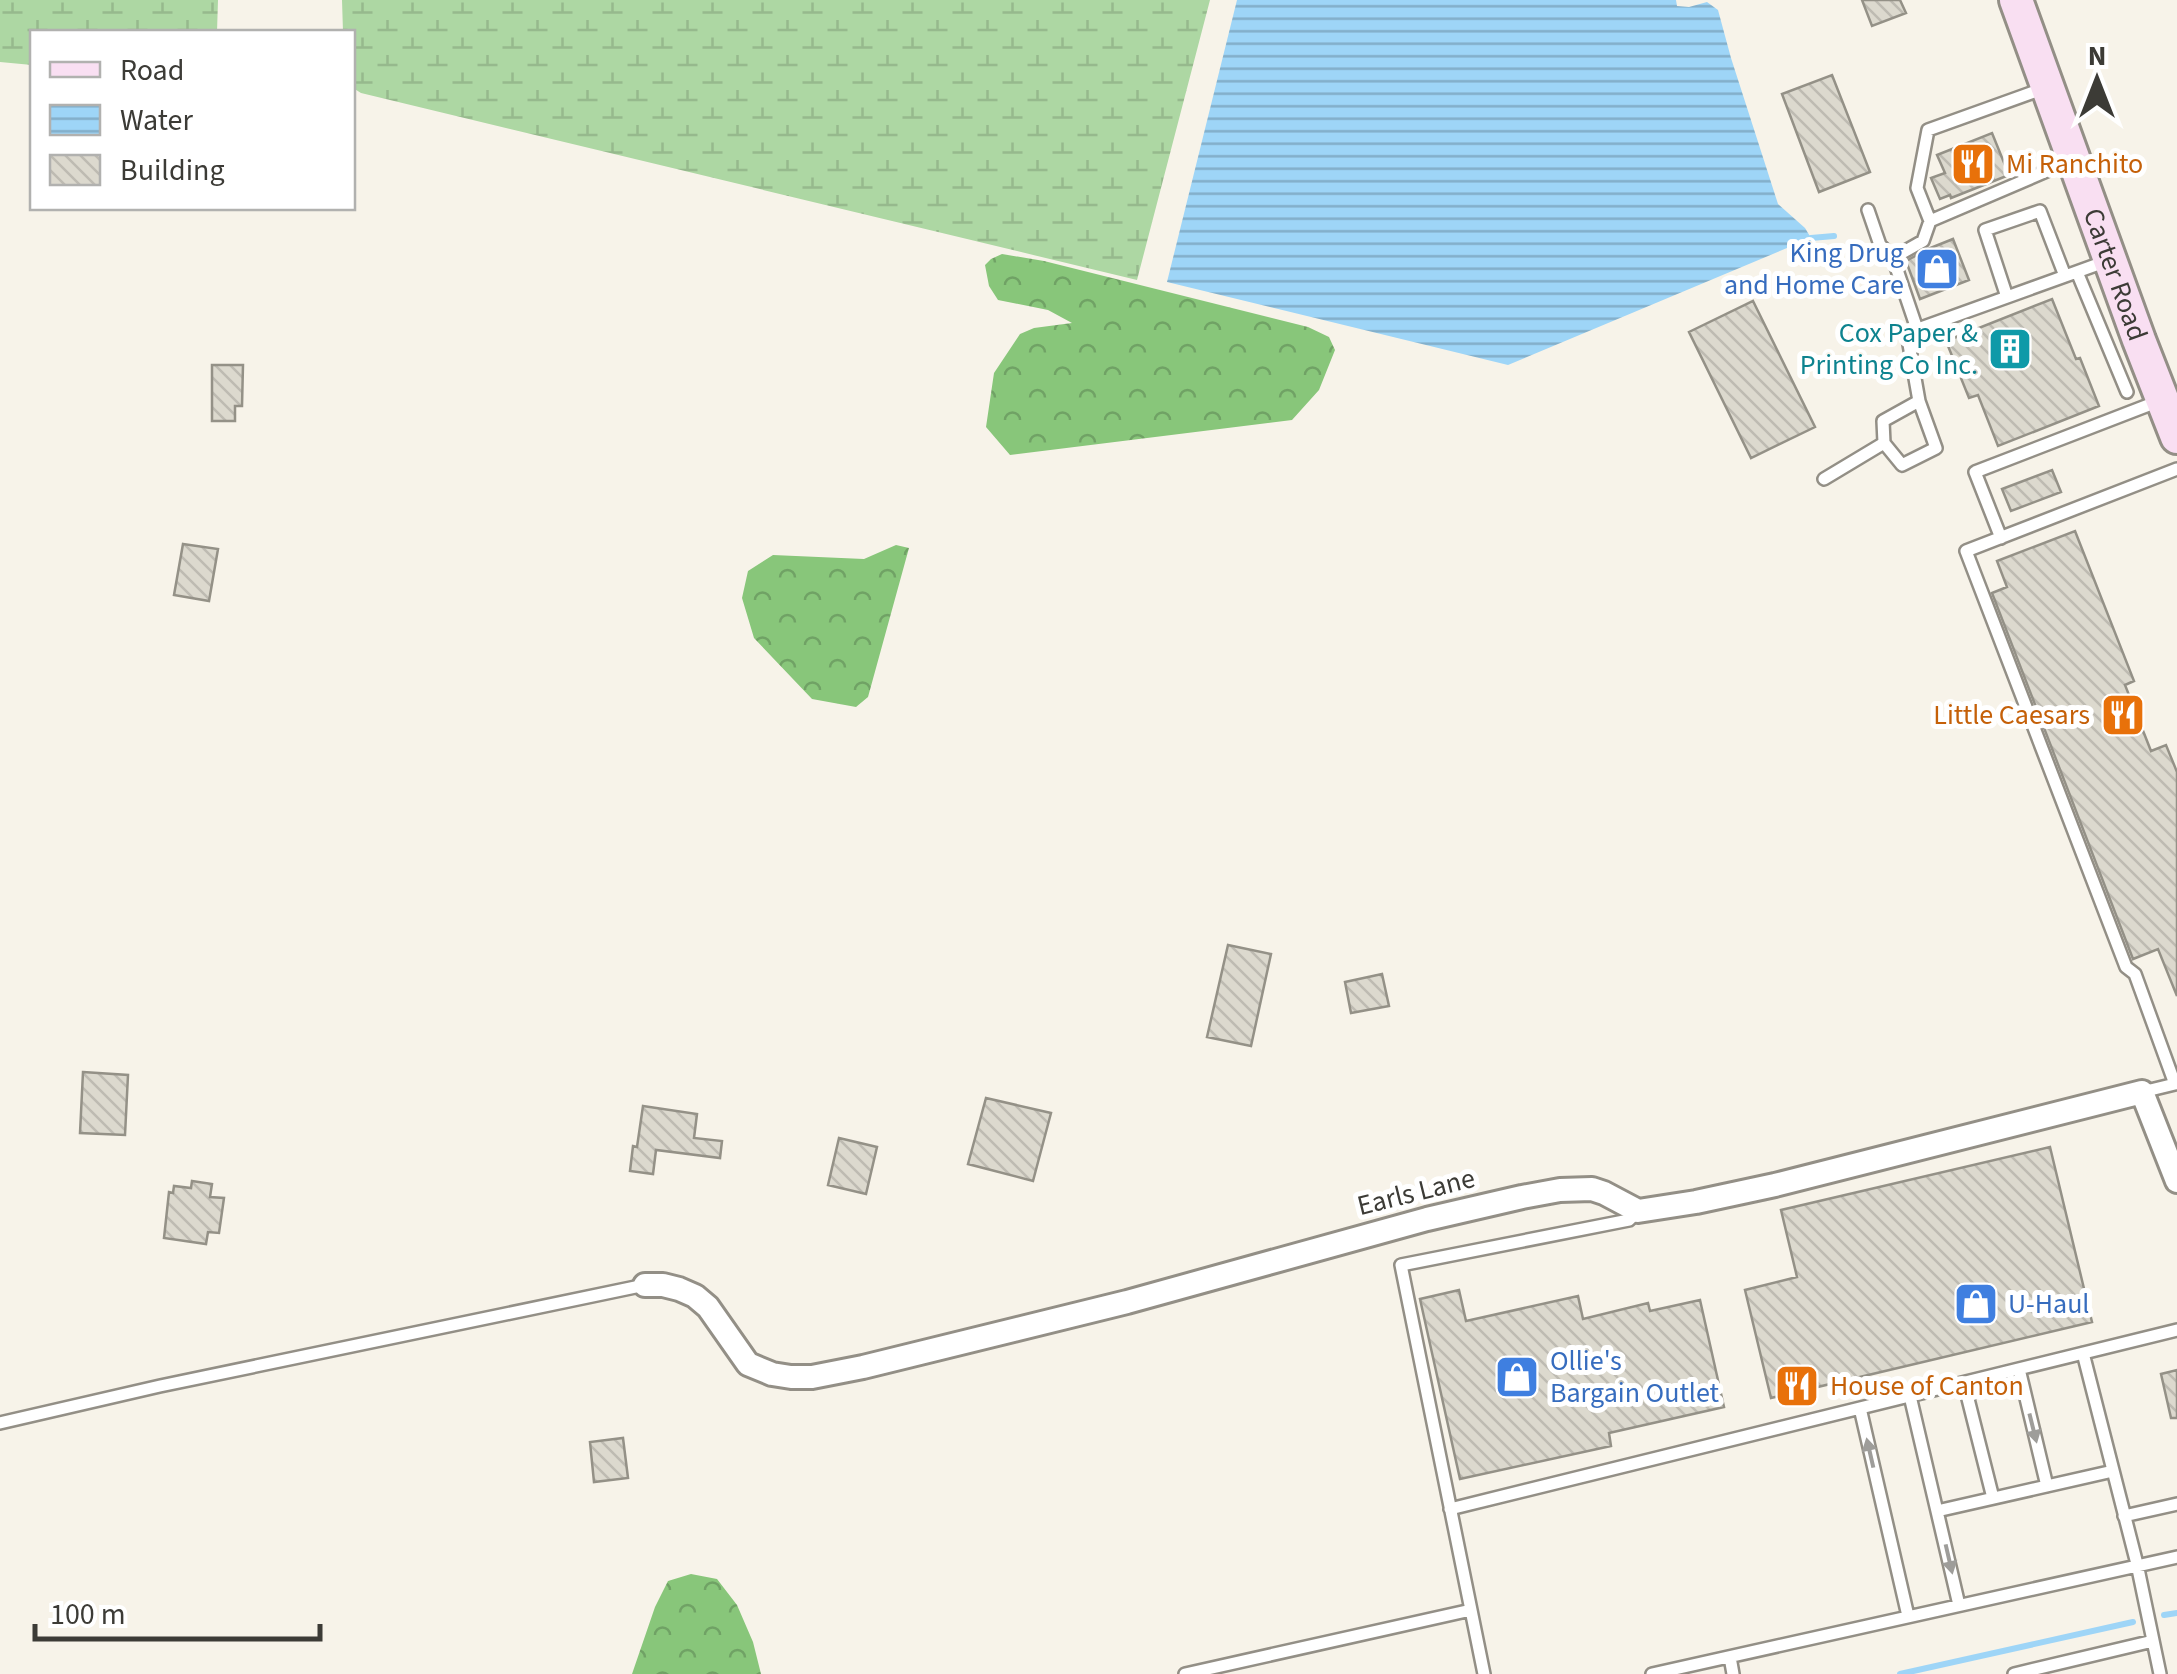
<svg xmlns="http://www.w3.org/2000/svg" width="2177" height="1674" viewBox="0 0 2177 1674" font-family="'Source Sans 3',sans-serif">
	<defs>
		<pattern id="forest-crowns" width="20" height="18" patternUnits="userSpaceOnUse" patternTransform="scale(2.5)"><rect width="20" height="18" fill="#88c67a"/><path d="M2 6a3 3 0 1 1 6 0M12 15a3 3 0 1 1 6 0" fill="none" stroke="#70a265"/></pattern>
		<pattern id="wetland-marsh" width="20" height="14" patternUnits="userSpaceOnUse" patternTransform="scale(2.5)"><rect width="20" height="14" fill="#add7a3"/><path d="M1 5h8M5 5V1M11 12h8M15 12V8" fill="none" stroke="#96b98d"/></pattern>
		<pattern id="water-rules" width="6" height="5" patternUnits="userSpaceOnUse" patternTransform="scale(2.5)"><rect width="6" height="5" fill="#9ed5f7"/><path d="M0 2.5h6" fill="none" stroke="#82aec9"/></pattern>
		<pattern id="building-back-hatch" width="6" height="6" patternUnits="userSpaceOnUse" patternTransform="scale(2.5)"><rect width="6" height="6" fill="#dcd9ce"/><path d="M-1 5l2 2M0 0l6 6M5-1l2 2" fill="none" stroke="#bebbb2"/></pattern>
	</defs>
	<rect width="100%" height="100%" fill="#f7f3e9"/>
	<!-- forest -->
	<path fill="url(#forest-crowns)" d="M1002,254l42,7 264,66 21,10 6,13 -16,40 -27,30 -282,35 -24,-28 8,-54 26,-39 14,-6 38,-5 -24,-13 -50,-10 -9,-14 -4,-21 6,-6z
		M896,545l13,3 -41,149 -12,10 -44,-8 -58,-61 -12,-40 6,-27 25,-16 91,4z
		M691,1574l26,5 20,26 16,37 8,32h-129l23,-67 13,-26z"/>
	<!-- wetland -->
	<path fill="url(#wetland-marsh)" d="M0,0h218l-1,32h-185v33l-32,-3z
		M342,0h868l-73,280 -776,-187 -8,-5 -1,-56h-9z"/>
	<!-- water -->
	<path fill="url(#water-rules)" d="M1237,0h439l1,6 12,1 18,-5 11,8 13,48 47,146 27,24 6,10 -303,127 -341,-83z"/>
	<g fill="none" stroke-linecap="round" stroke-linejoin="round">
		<!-- stream -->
		<path stroke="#9ed5f7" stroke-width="6" d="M1811,238l23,-2
			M2164,1615l13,-2
			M1900,1674l233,-52"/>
	</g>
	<!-- building -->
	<path fill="url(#building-back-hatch)" stroke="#949187" stroke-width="2.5" d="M1862,0h38l6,13 -34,13z
		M1832,75l38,97 -51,20 -37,-98z
		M1992,133l17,42 -58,23 -1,-3 -10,4 -9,-21 14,-5 -8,-18z
		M1953,239l16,41 -49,19 -14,-38 22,-12z
		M2052,299l24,60 4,-1 19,48 -101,40 -20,-51 -9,3 -23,-57z
		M1753,301l62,126 -64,31 -62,-126z
		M212,365h31l-1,41h-7v15h-23z
		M2052,470l9,22 -50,19 -9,-22z
		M2075,531l59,150 -9,4 26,66 15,-6 11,27v224l-19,-47 -25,10 -141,-366 15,-6 -10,-26z
		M183,544l35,5 -9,52 -35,-6z
		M1228,945l43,9 -20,92 -44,-9z
		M1382,974l7,32 -38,7 -6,-31z
		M83,1072l45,3 -3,60 -45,-2z
		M986,1098l65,15 -18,68 -65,-17z
		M643,1106l54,8 -3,24 28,3 -2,17 -64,-8 -3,24 -23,-3 3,-25 4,1z
		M839,1138l38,9 -11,47 -38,-9z
		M2050,1147l42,175 -321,76 -26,-108 52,-13 -16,-67z
		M192,1181l20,3 -2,13 14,1 -5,35 -11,-1 -2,12 -42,-6 5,-46 4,1 1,-7 17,2z
		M1459,1290l7,31 112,-25 5,23 65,-16 2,8 50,-11 24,107 -115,26 2,13 -151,33 -40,-180z
		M2177,1370v48h-6l-10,-44z
		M623,1438l5,40 -34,4 -4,-40z"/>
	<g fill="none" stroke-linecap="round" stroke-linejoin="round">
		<defs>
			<path id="lane" d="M2045,88l-117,42 -11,58 13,33 140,-60
				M1868,210l12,35 13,13
				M2077,272l50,120
				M2007,297l-22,-67 55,-19 25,65
				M1917,329l-24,-71 30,-17 7,-20
				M1884,443l-1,-22 36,-20
				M1824,479l60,-36 18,22 34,-17 -17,-47 -12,-68 200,-72
				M2001,538l-26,-66 184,-71
				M2142,1092l33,-8 -40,-110 -9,-7 -160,-416 211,-82
				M2083,1353l54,211 23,110
				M2019,1369l28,117
				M1964,1383l29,115
				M1910,1396l49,209
				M1860,1408l48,208
				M0,1423l160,-37 485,-101
				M1450,1509l727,-179
				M1937,1511l176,-40
				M2124,1516l53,-12
				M1730,1657l3,17
				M1185,1674l286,-64
				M1484,1674l-83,-409 228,-45 9,-9
				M1652,1674l525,-117
				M2014,1674l139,-33"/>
			<path id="street" d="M645,1285h18l16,4 16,7 13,11 40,57 24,10 19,3h21l51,-10 264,-65 300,-83 95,-22 38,-7 32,-1 12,4 34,18 58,-9 79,-17 367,-93 35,89"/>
			<g id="secondary">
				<path id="s1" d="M2016,0l123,340 38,97"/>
			</g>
		</defs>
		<!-- lane casing -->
		<use href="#lane" stroke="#938f86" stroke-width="16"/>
		<!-- street casing -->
		<use href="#street" stroke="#938f86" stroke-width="28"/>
		<!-- secondary casing -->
		<use href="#secondary" stroke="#938f86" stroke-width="38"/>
		<!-- lane -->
		<use href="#lane" stroke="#fff" stroke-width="11"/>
		<!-- street -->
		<use href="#street" stroke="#fff" stroke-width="22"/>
		<!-- secondary -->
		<use href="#secondary" stroke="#f9dff2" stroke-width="32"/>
	</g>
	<!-- one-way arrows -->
	<defs><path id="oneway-solid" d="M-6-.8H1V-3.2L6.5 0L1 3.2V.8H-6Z" transform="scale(2.5)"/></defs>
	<g fill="#9e9d9a">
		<use href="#oneway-solid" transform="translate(2033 1428) rotate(76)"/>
		<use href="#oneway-solid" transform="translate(1870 1453) rotate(-103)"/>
		<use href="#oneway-solid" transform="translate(1949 1559) rotate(77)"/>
	</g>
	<!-- icons -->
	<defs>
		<symbol id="restaurant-square" viewBox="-11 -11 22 22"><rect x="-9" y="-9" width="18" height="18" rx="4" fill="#e8710a" stroke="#fff"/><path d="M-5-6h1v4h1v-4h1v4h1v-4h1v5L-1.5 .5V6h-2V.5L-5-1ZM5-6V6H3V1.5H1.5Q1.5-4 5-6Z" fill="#fff"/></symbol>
		<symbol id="shop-square" viewBox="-11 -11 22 22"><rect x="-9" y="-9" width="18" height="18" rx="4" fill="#3f7fe0" stroke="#fff"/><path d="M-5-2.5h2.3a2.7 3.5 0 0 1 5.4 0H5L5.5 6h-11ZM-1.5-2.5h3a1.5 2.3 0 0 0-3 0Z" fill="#fff"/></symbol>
		<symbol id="building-square" viewBox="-11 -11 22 22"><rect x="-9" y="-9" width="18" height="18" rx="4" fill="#0f9aa8" stroke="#fff"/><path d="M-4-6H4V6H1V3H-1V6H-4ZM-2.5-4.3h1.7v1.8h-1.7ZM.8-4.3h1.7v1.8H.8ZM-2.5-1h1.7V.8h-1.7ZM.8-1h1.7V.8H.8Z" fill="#fff"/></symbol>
	</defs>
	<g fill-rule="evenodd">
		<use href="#restaurant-square" x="1948" y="139" width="50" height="50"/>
		<use href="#shop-square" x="1912" y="244" width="50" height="50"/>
		<use href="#building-square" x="1985" y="324" width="50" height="50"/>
		<use href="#restaurant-square" x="2098" y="690" width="50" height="50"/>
		<use href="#shop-square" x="1951" y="1279" width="50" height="50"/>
		<use href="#shop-square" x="1492" y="1352" width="50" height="50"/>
		<use href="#restaurant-square" x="1772" y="1361" width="50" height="50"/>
	</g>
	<g text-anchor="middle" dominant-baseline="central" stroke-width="10" stroke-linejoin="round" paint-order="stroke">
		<!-- food labels -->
		<g font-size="28" fill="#c56008" stroke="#fff" text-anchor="start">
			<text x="2006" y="164">Mi Ranchito</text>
			<text x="2090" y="715" text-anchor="end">Little Caesars</text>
			<text x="1830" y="1386">House of Canton</text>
		</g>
		<!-- shop labels -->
		<g font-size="28" fill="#366cbe" stroke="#fff" text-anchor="start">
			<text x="1904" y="253" text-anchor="end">King Drug<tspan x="1904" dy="32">and Home Care</tspan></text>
			<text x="2008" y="1304">U-Haul</text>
			<text x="1550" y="1361">Ollie's<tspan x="1550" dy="32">Bargain Outlet</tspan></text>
		</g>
		<!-- street labels -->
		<g font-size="28" fill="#3c3b36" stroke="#fff">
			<text stroke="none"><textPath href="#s1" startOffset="292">Carter Road</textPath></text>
			<text transform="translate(1416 1192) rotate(-14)">Earls Lane</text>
		</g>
		<!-- culture labels -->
		<g font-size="28" fill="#0d838f" stroke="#fff" text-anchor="end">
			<text x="1978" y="333">Cox Paper &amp;<tspan x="1978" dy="32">Printing Co Inc.</tspan></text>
		</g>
	</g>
	<!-- legend -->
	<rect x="30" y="30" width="325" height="180" fill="#ffffff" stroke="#b1b1af" stroke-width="2.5"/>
	<rect x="50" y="62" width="50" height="15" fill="#f9dff2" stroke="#b1b1af" stroke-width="2.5"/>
	<text x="120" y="80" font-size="30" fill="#3c3b36">Road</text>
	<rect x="50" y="105" width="50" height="30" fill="url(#water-rules)" stroke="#b1b1af" stroke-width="2.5"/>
	<text x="120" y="130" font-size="30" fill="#3c3b36">Water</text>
	<rect x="50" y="155" width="50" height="30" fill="url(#building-back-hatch)" stroke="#b1b1af" stroke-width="2.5"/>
	<text x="120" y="180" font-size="30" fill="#3c3b36">Building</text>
	<!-- north arrow -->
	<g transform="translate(2097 80)" stroke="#ffffff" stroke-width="8" paint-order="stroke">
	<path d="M0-8L18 38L0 25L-18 38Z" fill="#3c3b36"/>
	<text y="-15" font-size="28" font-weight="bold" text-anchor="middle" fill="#3c3b36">N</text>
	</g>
	<!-- scale -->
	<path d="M35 1624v15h285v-15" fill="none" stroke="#3c3b36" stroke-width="5"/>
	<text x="50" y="1624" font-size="30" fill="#3c3b36" stroke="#ffffff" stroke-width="8" paint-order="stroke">100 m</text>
</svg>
